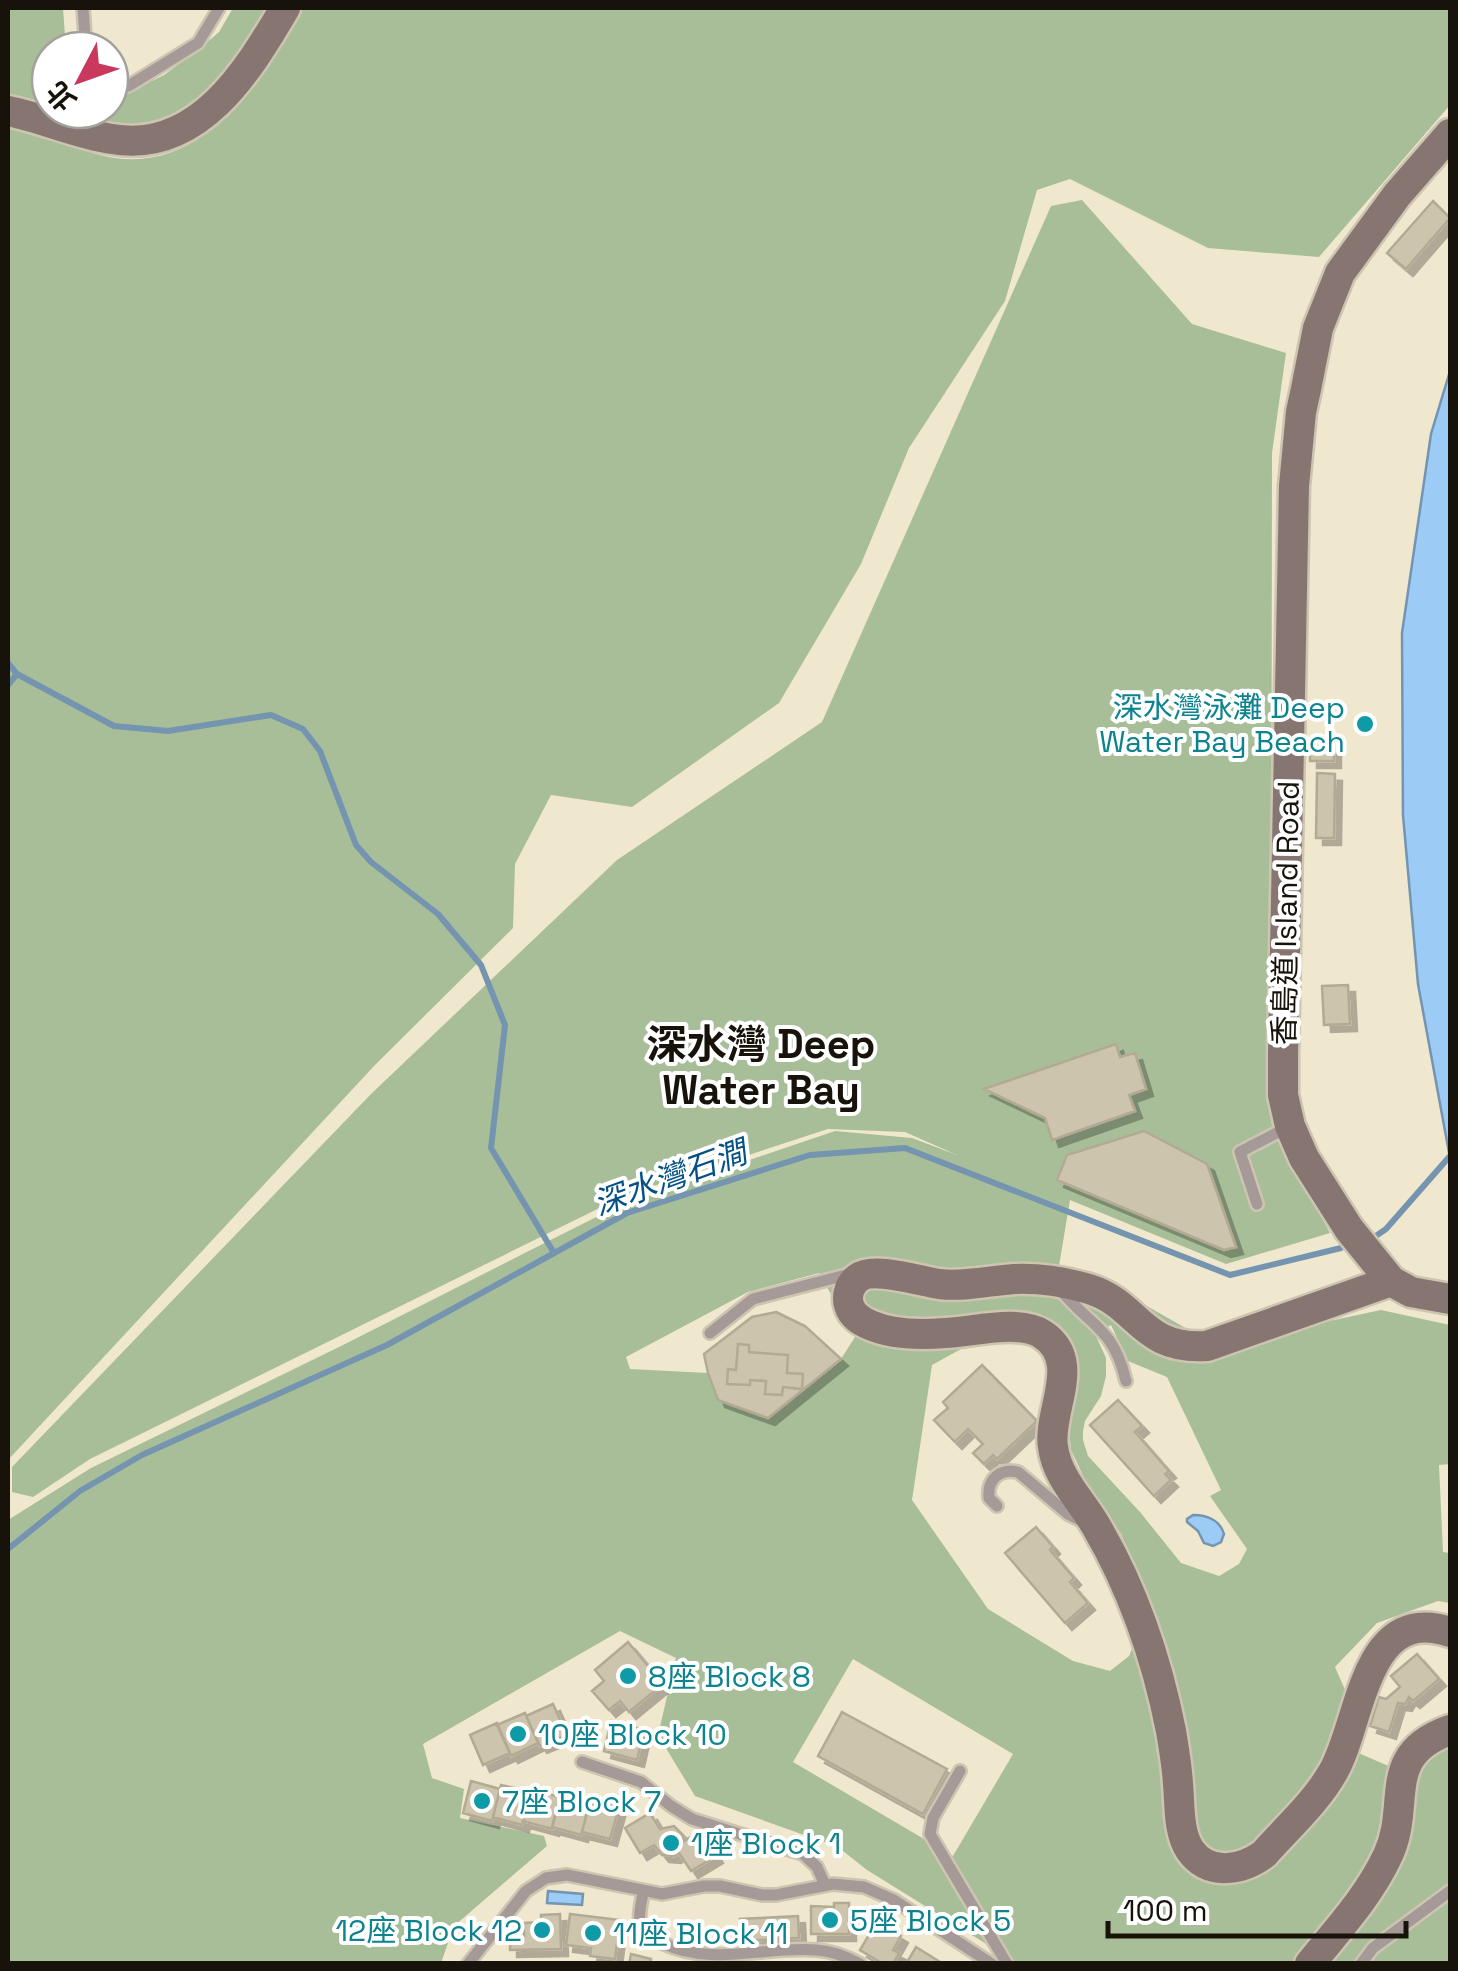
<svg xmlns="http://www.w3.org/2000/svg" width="1458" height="1971" viewBox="0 0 1458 1971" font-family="'Space Grotesk','Noto Sans TC',sans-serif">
	<defs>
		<filter id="shadow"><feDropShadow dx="7" dy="7" stdDeviation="0" flood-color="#0004"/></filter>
	</defs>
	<rect width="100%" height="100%" fill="#f0e7cf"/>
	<!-- green -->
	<path fill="#a8be99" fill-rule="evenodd" d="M8,8h55l3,42h-16v59l-42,-14z
		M233,8h43l-27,45 -70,61 -33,13 -27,3 -67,-20h58v-16l9,3 45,-22 40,-30 15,-13z
		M302,8h1148v97l-131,152 -111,-9 -138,-69 -33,11 -32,111 -96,147 -48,116 -82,139 -147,104 -81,-12 -36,69 -2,64 -138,137 -367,395v-1340c32,12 66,30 101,37 96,18 153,-78 193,-149z
		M1082,200l110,124 94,29 -14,100 -1,669 59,111 -104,31 -156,-64 -11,66 51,19 86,49 86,-3 99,-21 69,15v139l-11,1 4,87 7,1v50l-12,-2 -61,22 -42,44 25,57 -4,28 35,15 59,-26v222h-433l-150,-93 -29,-23 -143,-51 -37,-61 18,-77 -56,-27 -197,113 9,34 32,11 -4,29 84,18 3,10 -93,80 -13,37h-433v-443l83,-52 248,-121 287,-145 209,-71 77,7 45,17 -52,-23 -77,-3 -202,66 -536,264 -57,38 -21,-5v-25l359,-373 246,-234 205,-138 229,-516zM819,1273l36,64 -14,22 -73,59 -50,-18 -10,-27 -78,-4 -4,-12 122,-65zM1111,1325l17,36 39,16 54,113 -11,6 37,53 -8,15 -20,12 -38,-13 -41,-51 -52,-56 -5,-16v-9l2,-10 16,-25 5,-20v-18l-11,-24zM1021,1342l21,7 26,72 3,29 16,34 34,50 17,39 11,34 -20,49 -19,15 -37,-10 -85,-52 -76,-109 20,-135 40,-22zM853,1659l160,95 -60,102 -160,-94z"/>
	<!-- water -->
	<path fill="#9ccbf6" stroke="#7494b0" stroke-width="2.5" d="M1450,371v787l-32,-174 -15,-169 -1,-182 29,-199z
		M1193,1515c14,0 27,5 31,19l-3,8 -8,4 -9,-3 -6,-12 -11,-9v-3z
		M548,1891l35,3 -1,11 -35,-2z"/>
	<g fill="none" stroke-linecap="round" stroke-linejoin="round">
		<!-- stream -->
		<path stroke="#7494b0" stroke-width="6" d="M8,663l9,11
			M8,685l9,-11 97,52 54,5 103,-16 32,14 17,22 36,94 15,17 67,52 43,51 24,60 -14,123 63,105
			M1370,1240l16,-11 64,-73
			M8,1549l72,-58 62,-36 245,-110 240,-132 183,-58 95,-7 325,127 111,-27"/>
	</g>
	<!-- building -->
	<path fill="#cdc4ad" stroke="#b3aa93" stroke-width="2.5" filter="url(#shadow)" d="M1433,201l17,17 -44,51 -19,-16z
		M1310,747h24v14h-24z
		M1317,773l18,1 -1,64h-18z
		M1348,985l2,39 -26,1 -2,-39z
		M1116,1044l4,13 15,-4 11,36 -17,6 6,16 -83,29 -7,-22 -61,-29z
		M1144,1131l63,33 29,83 -12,3 -167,-70 10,-25z
		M776,1312l29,14 36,33 -73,59 -50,-18 -10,-27 -4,-19 48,-37z
		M738,1344l11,1v7l39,3 -1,18 16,1 -1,15 -19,-2 -1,8 -17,-1 1,-13 -16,-1v5l-23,-1 1,-15 8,1z
		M982,1365l55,56 -40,38 -4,-4 -9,9 -11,-11 10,-9 -15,-15 -13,13 -21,-22 14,-12 -5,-6z
		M1118,1400l24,26 -7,6 34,39 -4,3 6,6 -17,16 -64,-71z
		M1036,1527l17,20 -3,3 24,28 -4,4 18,21 -23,20 -60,-70z
		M628,1642l35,42 -34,28 -9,-11 -11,9 -17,-19 12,-10 -9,-11z
		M1417,1654l22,25 -26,22 -4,-4 -4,7 -7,-1 -9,29 -19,-6 9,-29 7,2 14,-12 -9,-11z
		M553,1704l14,31 -27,11 -14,-30z
		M842,1712l105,57 -24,45 -105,-58z
		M525,1713l13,30 -27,13 -14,-31z
		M611,1721l33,9 -7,30 -33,-9z
		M497,1723l13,30 -27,12 -13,-30z
		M471,1781l29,8 -8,32 -29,-8z
		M501,1785l30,7 -9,33 -29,-8z
		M532,1790l28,7 -8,32 -29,-8z
		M560,1795l30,8 -9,32 -29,-8z
		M590,1800l29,7 -9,32 -28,-7z
		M650,1813l10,16 14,-3 9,9 1,6 16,-10 16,25 -25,15 -12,-18 -5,3 -12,-1 -8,-10 -14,8 -15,-25z
		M834,1903h15v31h-38v-28l23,1z
		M560,1914l1,35 -51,1v-13h14v-14l17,-1v-7z
		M570,1914l50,6 -5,39 -25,-3 1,-8 -25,-3z
		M798,1916l1,22 -58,3 -1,-22z
		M877,1921l24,15 -8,14 6,3 -6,11h-10l-23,-14z
		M916,1947l24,15 -1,2h-33z
		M631,1954l20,5 -1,5h-21z"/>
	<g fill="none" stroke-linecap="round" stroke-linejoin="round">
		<defs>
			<path id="lane" d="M83,8l3,42
				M110,88h12l8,-3 68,-42 21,-35
				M1257,1204l-17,-52 50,-26
				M1059,1288c31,39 54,38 67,93
				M710,1333l43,-34 101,-26
				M997,1506l-8,-8c-2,-19 11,-30 29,-26l50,42 18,9
				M582,1762l59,20 30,24 21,13 111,35 14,13 8,18
				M960,1771l-27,47 -3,16 77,130
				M643,1892c-1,9 -5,22 -3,31 3,11 13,15 22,20 51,24 101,3 154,7 16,1 30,6 44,14
				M468,1964l58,-73 20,-13 21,-3 95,19 42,-8h16l42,9h14l57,-11 31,3 30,13 98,64
				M1361,1964l12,-16 77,-57"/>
			<path id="secondary" d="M8,111c35,7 69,23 104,28 86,15 136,-68 173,-131
				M1450,134l-53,61 -57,78 -22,55 -12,61 -5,23 -7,74 -11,568v41l7,31 14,32 45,71 42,52 20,11 39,7
				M1391,1281l-184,65c-67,4 -67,-41 -118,-57 -24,-7 -50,-11 -75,-10 -26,2 -49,8 -75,5 -20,-3 -66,-18 -81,-6 -8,6 -12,17 -9,27 3,11 12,16 21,20 23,10 51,10 75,8 27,-1 74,-14 97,1 42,27 5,77 11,113 4,31 28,53 43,79 37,63 61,134 75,205 3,18 6,35 7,53 2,21 0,48 12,66 18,26 51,21 74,4 23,-26 52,-52 69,-82 29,-50 30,-169 117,-140
				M1310,1964c29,-36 59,-68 78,-109 24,-51 -9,-100 62,-125"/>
		</defs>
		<!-- lane casing -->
		<use href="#lane" stroke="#cdc5b0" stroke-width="16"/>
		<!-- secondary casing -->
		<use href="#secondary" stroke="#cdc5b0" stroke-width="35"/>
		<!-- lane -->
		<use href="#lane" stroke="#a69a98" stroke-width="11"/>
		<!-- secondary -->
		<use href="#secondary" stroke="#877572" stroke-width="30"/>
	</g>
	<!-- markers -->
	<g fill="#0f9aa8" stroke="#fff" stroke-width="4">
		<circle cx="1365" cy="724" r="10"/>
		<circle cx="628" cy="1676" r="10"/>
		<circle cx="518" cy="1734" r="10"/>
		<circle cx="482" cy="1801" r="10"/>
		<circle cx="671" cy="1843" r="10"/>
		<circle cx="830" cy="1920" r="10"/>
		<circle cx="542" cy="1930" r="10"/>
		<circle cx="593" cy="1933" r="10"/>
	</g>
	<g text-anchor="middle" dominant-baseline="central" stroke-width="8" stroke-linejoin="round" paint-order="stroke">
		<!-- culture labels -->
		<g font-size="30" fill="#0d838f" stroke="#fff" text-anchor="start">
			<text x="1345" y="707" text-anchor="end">深水灣泳灘 Deep<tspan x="1345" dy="34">Water Bay Beach</tspan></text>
			<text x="648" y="1676">8座 Block 8</text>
			<text x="538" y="1734">10座 Block 10</text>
			<text x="502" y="1801">7座 Block 7</text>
			<text x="691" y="1843">1座 Block 1</text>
			<text x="850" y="1920">5座 Block 5</text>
			<text x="522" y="1930" text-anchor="end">12座 Block 12</text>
			<text x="613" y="1933">11座 Block 11</text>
		</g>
		<!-- street labels -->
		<g font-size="30" fill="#17130b" stroke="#fff">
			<text transform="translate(1286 913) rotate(-89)">香島道 Island Road</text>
		</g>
		<!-- water labels -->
		<g font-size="32" font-style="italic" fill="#035185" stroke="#fff">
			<text transform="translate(670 1178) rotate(-20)">深水灣石澗</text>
		</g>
		<!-- district labels -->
		<g font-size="40" font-weight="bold" fill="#17130b" stroke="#fff">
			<text x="761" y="1044">深水灣 Deep<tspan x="761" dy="46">Water Bay</tspan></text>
		</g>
	</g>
	<!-- border -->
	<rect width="1458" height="1971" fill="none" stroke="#17130b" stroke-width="20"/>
	<!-- north arrow -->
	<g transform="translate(80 80) rotate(229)"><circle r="48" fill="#ffffff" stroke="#a2a19d" stroke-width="2.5"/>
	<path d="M0-8L18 38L0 25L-18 38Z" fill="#c9395e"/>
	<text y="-15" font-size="28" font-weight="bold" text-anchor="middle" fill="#17130b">北</text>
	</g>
	<!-- scale -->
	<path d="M1108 1921v15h298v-15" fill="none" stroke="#17130b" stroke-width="5"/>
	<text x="1123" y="1921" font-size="30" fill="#17130b" stroke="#ffffff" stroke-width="8" paint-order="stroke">100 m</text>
</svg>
